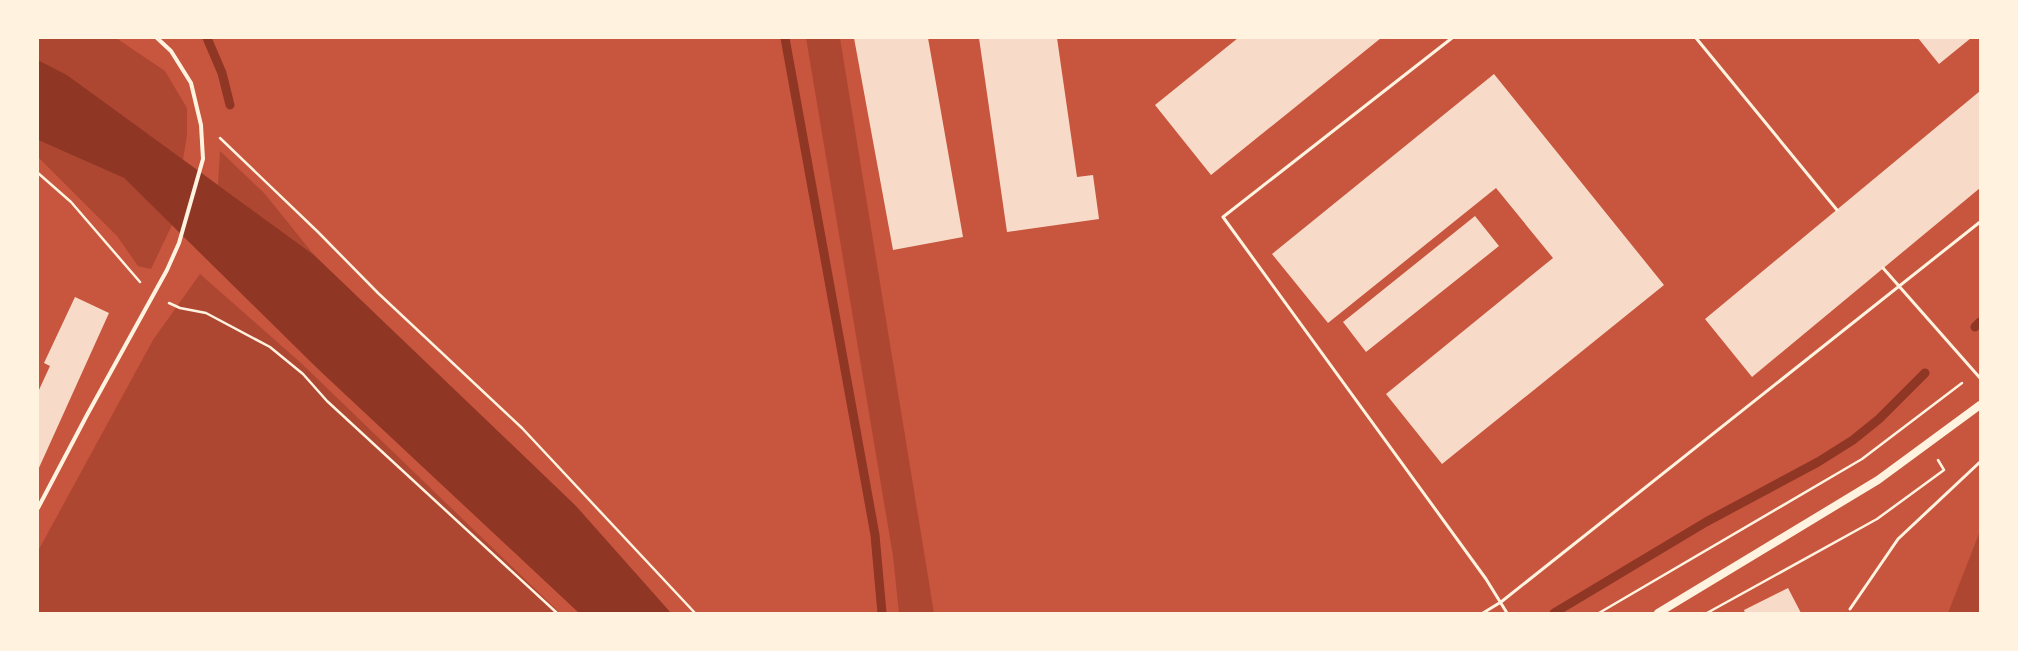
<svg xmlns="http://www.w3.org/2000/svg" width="2018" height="651" viewBox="0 0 2018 651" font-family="'Exo 2',sans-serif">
	<rect width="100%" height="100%" fill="#c8553d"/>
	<!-- green -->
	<path fill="#ae4732" d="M38,38h78l49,33 22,37v27l-4,25 -116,-85 -29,-15z
		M806,38h34l94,575h-35l-6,-57z
		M38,140l86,38 48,47 -21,44 -13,-3 -21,-30 -79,-79z
		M220,151l45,43 49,61 -96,-70z
		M200,274l101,89 259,250h-522v-62l115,-211z
		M1980,531v82h-32z"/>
	<!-- water -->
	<path fill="#8f3625" d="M38,60l29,15 247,180 262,251 95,107h-92l-261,-244 -194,-191 -86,-38z"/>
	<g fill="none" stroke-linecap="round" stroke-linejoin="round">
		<!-- stream -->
		<path stroke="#8f3625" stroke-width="9" d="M207,38l15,35 8,32
			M785,38l90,497 7,78
			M1975,327l5,-5
			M1554,613l152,-91 112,-60 35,-22 26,-21 46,-46"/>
	</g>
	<!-- building -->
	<path fill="#f7dbc8" d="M854,38h74l35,199 -70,13z
		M979,38h78l20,139 16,-2 6,44 -92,13z
		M1238,38h143l-170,137 -56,-70z
		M1918,38h53l-32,26z
		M1494,74l170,211 -222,179 -56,-70 167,-136 -57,-70 -168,135 -56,-69z
		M1980,91v97l-228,189 -47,-58z
		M1475,216l24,30 -133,106 -23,-30z
		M75,297l34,16 -71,157v-78l12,-26 -6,-3z
		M1788,588l13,25h-56l-1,-3z"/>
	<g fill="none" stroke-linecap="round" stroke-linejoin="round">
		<!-- path -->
		<path stroke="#fff3e0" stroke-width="2.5" d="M220,138l98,94 60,61 144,135 173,185
			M38,173l33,29 69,80
			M169,303l11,5 26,5 64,34 33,27 24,27 230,212
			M1938,460l6,10
			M1599,613l263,-154 100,-76
			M1707,613l170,-94 67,-49"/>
		<!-- service -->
		<path stroke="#fff3e0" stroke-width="3" d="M1452,38l-229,179 263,362 21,34
			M1696,38l141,172
			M1883,268l97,110
			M1850,609l48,-70 82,-77
			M1483,613l18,-11 479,-380"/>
		<!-- minor -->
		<path stroke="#fff3e0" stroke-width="4" d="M38,508l49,-93 80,-145 12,-27 24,-84 -2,-34 -10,-42 -20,-32 -14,-13"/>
		<!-- secondary -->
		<path stroke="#fff3e0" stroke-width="8" d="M1658,613l220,-133 102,-75"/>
	</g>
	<!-- border -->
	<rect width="2018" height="651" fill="none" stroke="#fff3e0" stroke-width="78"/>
</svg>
